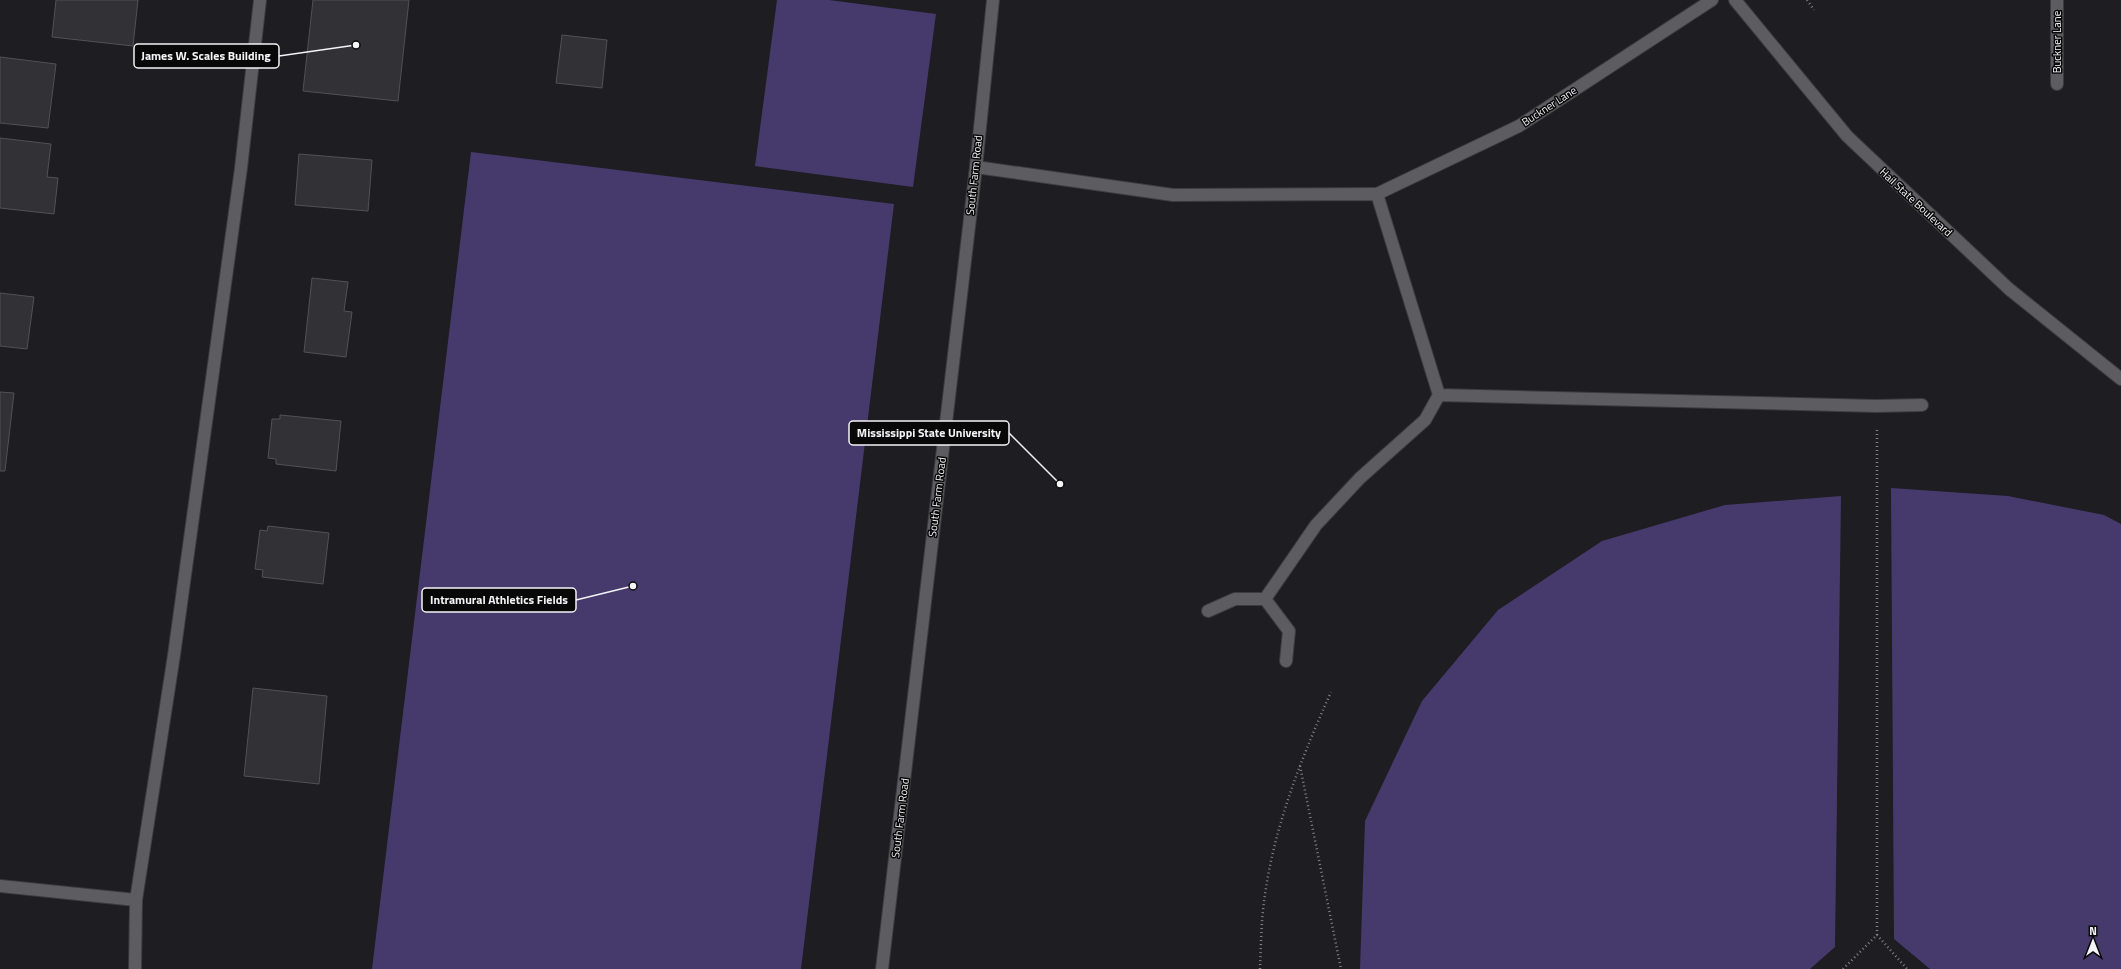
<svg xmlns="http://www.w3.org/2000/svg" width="2121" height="969" viewBox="0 0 2121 969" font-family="'Titillium Web',sans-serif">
	<rect width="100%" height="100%" fill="#1e1d21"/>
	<!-- green -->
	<path fill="#463a6d" d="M777,0h52l107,14 -23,173 -158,-21z
		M471,152l423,52 -93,765h-429z
		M1891,488l117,8 96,19 17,9v445h-191l-36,-30z
		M1841,496l-6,451 -25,22h-450l5,-148 57,-120 76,-91 104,-69 123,-36z"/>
	<!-- building -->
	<path fill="#323135" stroke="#525155" d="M56,0h82l-5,46 -81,-9z
		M313,0h96l-11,101 -95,-10z
		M562,35l45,5 -5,48 -46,-5z
		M0,57l56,7 -8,64 -48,-5z
		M0,138l51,6 -4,33 11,1 -4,36 -54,-6z
		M299,154l73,6 -4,51 -73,-6z
		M312,278l36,4 -4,29 8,1 -6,45 -42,-5z
		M0,293l34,4 -7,52 -27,-3z
		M0,392l14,1 -9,78h-5z
		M280,415l61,6 -5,50 -60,-7v-5l-8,-1 4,-39h8z
		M268,526l61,7 -6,51 -61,-7 1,-7 -8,-1 5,-39 7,1z
		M253,688l74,8 -8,88 -75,-8z"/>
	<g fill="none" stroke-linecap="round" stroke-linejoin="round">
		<defs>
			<path id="lane" d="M976,167l197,28 204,-1 62,201 437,11 46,-1
				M1265,599l51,-74 44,-47 65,-58 14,-25
				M1265,599l24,32 -3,30
				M1208,611l27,-12h30"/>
			<path id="street" d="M2057,0v84
				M1377,194l142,-68 193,-126
				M0,886l136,14
				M135,969l1,-69 38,-245 67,-487 19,-168
				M882,969l94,-802 17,-167"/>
			<path id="secondary" d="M1735,0l112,136 162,153 112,90"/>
		</defs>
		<!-- lane casing -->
		<use href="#lane" stroke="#3c3b3e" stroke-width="14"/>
		<!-- street casing -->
		<use href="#street" stroke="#3c3b3e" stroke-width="14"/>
		<!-- secondary casing -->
		<use href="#secondary" stroke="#3c3b3e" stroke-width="14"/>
		<!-- path -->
		<path stroke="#838286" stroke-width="2.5" stroke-dasharray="1 3" stroke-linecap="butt" d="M1807,0l7,10
			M1300,766l41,203
			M1877,935v-506
			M1260,969c1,-22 1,-45 4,-67 9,-73 37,-143 67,-210
			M1843,969l34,-34 30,34"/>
		<!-- lane -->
		<use href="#lane" stroke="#5d5c60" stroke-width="12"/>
		<!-- street -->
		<use href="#street" stroke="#5d5c60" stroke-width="12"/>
		<!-- secondary -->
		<use href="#secondary" stroke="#5d5c60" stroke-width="12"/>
	</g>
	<g text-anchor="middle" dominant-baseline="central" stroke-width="3" stroke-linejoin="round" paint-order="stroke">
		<!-- street labels -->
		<g font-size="11" fill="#f4f4f7" stroke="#080809">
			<text transform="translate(2057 42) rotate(-90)">Buckner Lane</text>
			<text transform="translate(1549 106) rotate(-33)">Buckner Lane</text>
			<text transform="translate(974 175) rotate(-84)">South Farm Road</text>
			<text transform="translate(1916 202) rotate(43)">Hail State Boulevard</text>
			<text transform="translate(937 497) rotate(-83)">South Farm Road</text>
			<text transform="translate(900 818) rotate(-83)">South Farm Road</text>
		</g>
	</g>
	<!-- callouts -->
	<path fill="none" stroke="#f4f4f7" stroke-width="1.5" d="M356 45L279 56M1060 484L1009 433M633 586L576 600"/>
	<g fill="#f4f4f7" stroke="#080809" stroke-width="1.5">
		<circle cx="356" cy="45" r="4"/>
		<circle cx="1060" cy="484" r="4"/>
		<circle cx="633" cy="586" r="4"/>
	</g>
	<g fill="#080809" stroke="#f4f4f7" stroke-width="1.5">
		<rect x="134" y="44" width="145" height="24" rx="4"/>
		<rect x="849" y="421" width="160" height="24" rx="4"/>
		<rect x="422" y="588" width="154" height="24" rx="4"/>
	</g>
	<g font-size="12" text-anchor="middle" font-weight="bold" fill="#f4f4f7">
		<text x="206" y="60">James W. Scales Building</text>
		<text x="929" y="437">Mississippi State University</text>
		<text x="499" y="604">Intramural Athletics Fields</text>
	</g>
	<!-- north arrow -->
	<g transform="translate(2093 941)" stroke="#080809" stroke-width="3" paint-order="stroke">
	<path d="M0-3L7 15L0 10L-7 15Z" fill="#f4f4f7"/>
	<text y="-6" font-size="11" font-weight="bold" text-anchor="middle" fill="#f4f4f7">N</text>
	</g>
</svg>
